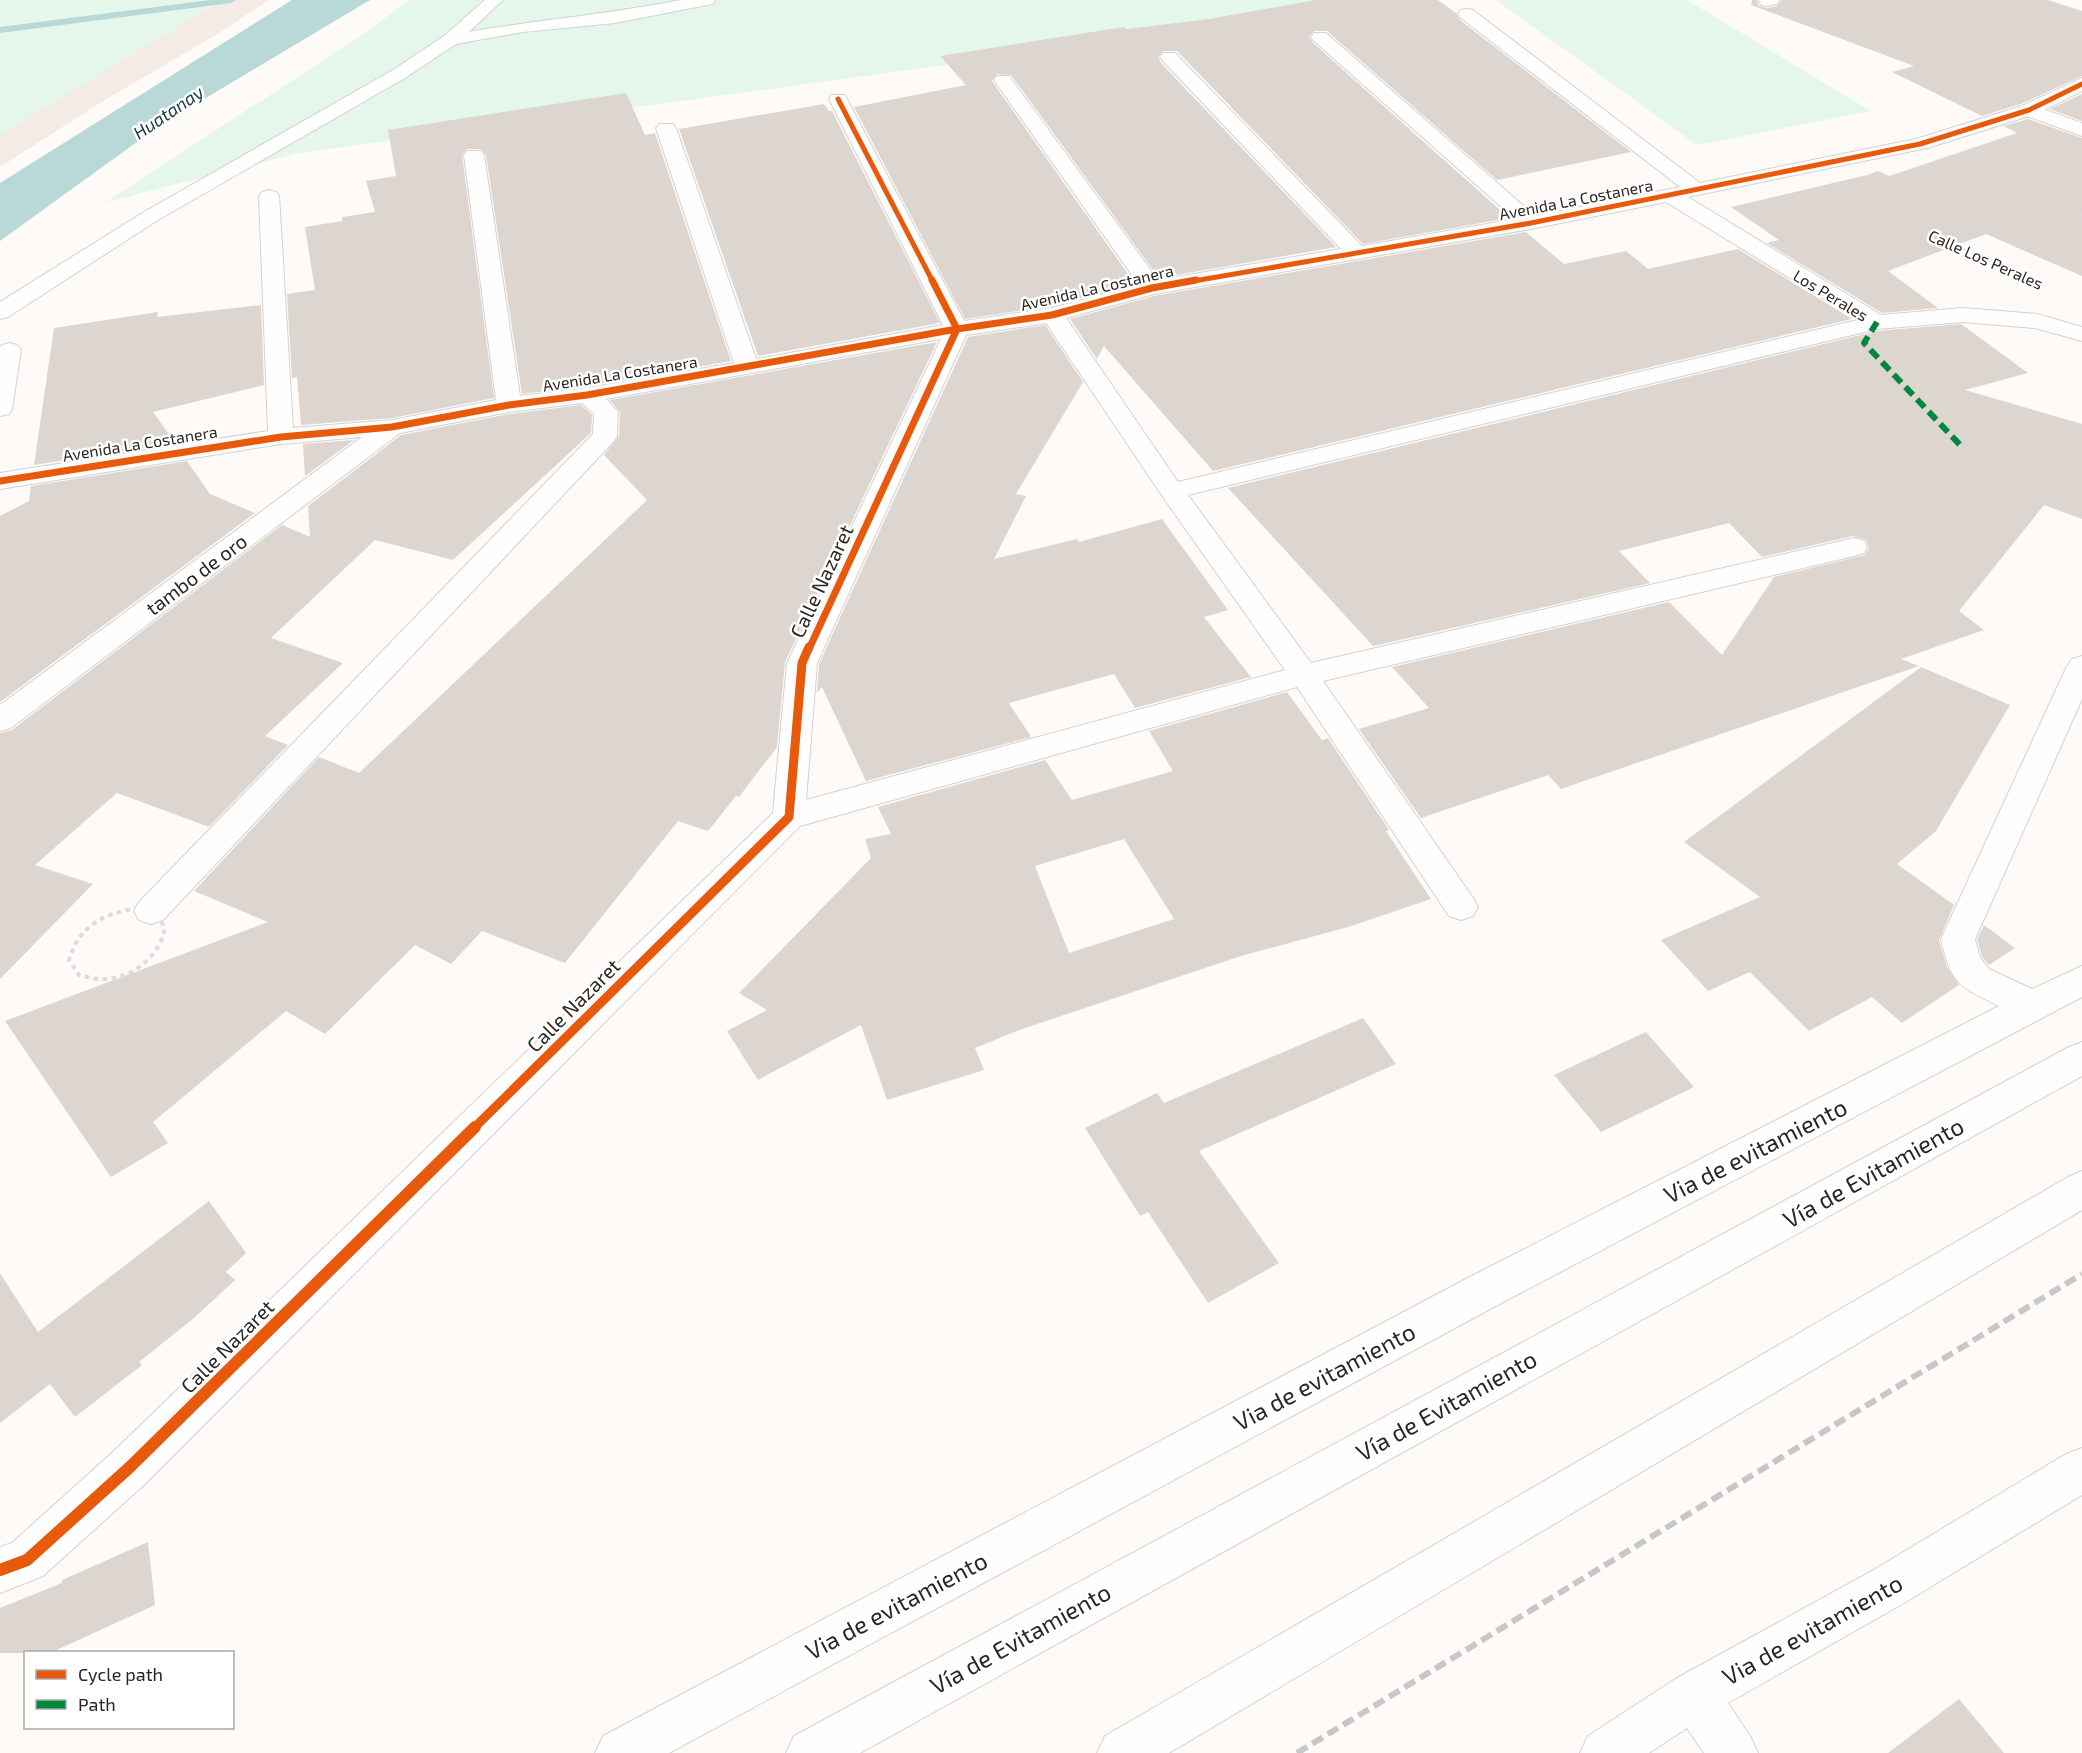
<svg xmlns="http://www.w3.org/2000/svg" width="2082" height="1753" viewBox="0 0 2082 1753" font-family="'Exo 2',sans-serif">
	<rect width="100%" height="100%" fill="#fdfaf8"/>
	<!-- built -->
	<path fill="#f3ebe4" d="M0,0h269l-53,35 -113,66 -103,66z"/>
	<!-- green -->
	<path fill="#e5f7eb" d="M0,0h222l-222,135z
		M409,0h1014l-1124,153 -193,49 262,-171z
		M1496,0h191l184,111 -174,34z"/>
	<!-- water -->
	<path fill="#b9d8d8" d="M292,0h78l-211,126 -159,115v-58z"/>
	<g fill="none" stroke-linecap="round" stroke-linejoin="round">
		<!-- stream -->
		<path fill="#b9d8d8" fill-rule="evenodd" d="M210,0h26l-5,3 -231,30v-6z"/>
	</g>
	<!-- building -->
	<path fill="#ddd6d0" fill-rule="evenodd" d="M1316,0h122l18,13 4,7 171,132 -134,28 -170,-149h-13l-5,6 4,6 196,175 -146,26 -186,-193h-14l-5,6 3,6 175,184 -177,31 -148,-203 -14,-1 -5,7 143,203 -84,22 -86,13 -111,-212 112,-22 -26,-29 184,-29 3,2 82,-10z
		M1752,0h5l2,6 8,2 10,-2 4,-6h267l34,11v65l-61,28 -39,12 -90,-44 22,-6 -163,-61z
		M626,93l19,42 10,-2 76,228 -144,25 -65,8 -36,-239 -5,-6h-14l-5,6 32,243 -102,20 -91,7 -4,-48 -5,1 -5,-84 28,-4 -10,-63 37,-6v-4l33,-5 -9,-31 30,-5 -8,-46z
		M2082,94v27l-32,-12z
		M824,104l5,7h3l108,212 -182,33 -79,-227z
		M2028,119l54,19v138l-96,-42 -98,37 50,37 -56,5 -115,-70 12,-3 -48,-33 136,-32 11,-4 11,5 128,-43 -13,-7z
		M1526,232l38,32 62,-13 22,18 90,-20 114,70 -639,152 -109,-125 -7,13 -27,-40 84,-23z
		M261,305l3,80 -111,27 22,31 -141,22 20,-137 104,-16 -1,5z
		M1961,324l67,49 -63,17 117,34v95l-38,-14 -85,106 25,19 -83,29 18,7 -358,123 -13,-14 -127,43 -62,-89 70,-21 -37,-41 277,-65 53,53 52,-78 91,-22 4,-7 -3,-8 -13,-4 -91,21 -33,-34 -110,28 31,32 -277,63 -145,-158 649,-157z
		M1045,325l38,57 -67,112 10,2 -32,63 83,-20 2,3 83,-23 66,91 -24,7 47,60 -116,31 -21,-34 -105,29 22,34 -165,44 -44,-94 -5,6 2,-29 149,-327z
		M937,342l-152,320 -8,85 -38,50 -3,-1 -28,35 -30,-10 -113,142 -83,-32 -31,33 -36,-19 -90,89 -39,-23 -133,111 15,21 -57,34 -106,-156 263,-99 -74,-31 125,-134 40,16 288,-273 -43,-45 15,-19 1,-24 -10,-12z
		M581,405l11,10 -1,18 -138,127 -78,-20 -104,98 72,25 -78,73 23,9 -79,82 -92,-34 -82,72 58,19 -93,95v-246l12,-3 270,-205 28,12 -2,-31 93,-71 108,-21z
		M354,440l-49,36 -2,-32z
		M187,461l23,33 45,19 -255,189v-186l29,-15 2,-15z
		M1921,667l89,38 -74,126 -39,33 57,41 -15,35 8,27 12,18 -57,38 -30,-26 -63,34 -59,-59 -42,19 -47,-51 99,-43 -76,-55z
		M1287,692l35,48 6,-2 61,92 -3,1 45,68 -83,28 -107,29 -219,73 -47,19 9,22 -97,30 -26,-75 -103,55 -31,-49 40,-21 -28,-17 132,-135 -6,-19 26,-5 -13,-27 167,-47 27,40 101,-29 -24,-40zM1124,839l50,80 -105,34 -34,-87z
		M1984,925l31,23 -26,17 -7,-8 -5,-18z
		M1363,1018l33,46 -197,87 80,112 -71,40 -60,-91 -8,4 -55,-88 72,-35 7,10z
		M1646,1032l48,55 -93,45 -47,-57z
		M209,1201l37,52 -20,19 9,8 -41,38 -55,44 3,3 -67,52 -25,-33 -50,39v-150l38,59z
		M148,1542l7,63 -105,48h-50v-45l62,-25v-3z
		M1959,1699l45,54h-116z"/>
	<g fill="none" stroke-linecap="round" stroke-linejoin="round">
		<defs>
			<path id="lane" d="M681,0h34l-2,4 -6,1 -92,18 -92,9 -73,13 -6,-1 -3,-4 3,-4 6,-1c77,-14 154,-20 231,-35z
				M2029,104l53,19v13l-60,-22 -2,-4 2,-4z"/>
			<path id="street" d="M485,0h18l-47,44 -51,34 -247,142 -150,97 -8,2v-17l144,-90 249,-142 51,-34z
				M1759,0h20l-2,4 -10,2 -6,-1z
				M1467,9l6,1 227,173 216,-44 106,-33 60,-28v13l-46,23 -109,34 -239,49 193,118 82,-7 74,6 45,13v14l-47,-13 -72,-6 -86,7 -689,166 123,168 543,-125 10,3 3,6 -3,6 -10,3 -531,125 150,217 5,9 -5,9 -12,4 -12,-4 -152,-229 -497,139 -654,657 -103,93 -43,17v-46l12,-4 102,-92 659,-638 14,-150 154,-324 -335,60 12,13 -1,24 -3,5 -451,479 -12,4 -12,-4 -5,-9 5,-9 454,-468 1,-20 -12,-11 -73,9 -109,21 -389,295 -11,3v-26l362,-268 -81,7 -281,45v-16l268,-42 -9,-235 3,-4 7,-2 7,2 3,4 14,232 99,-8 104,-20 -32,-245 3,-4h14l3,4 36,241 67,-8 147,-25 -78,-235 3,-4h14l3,4 80,231 187,-34 -114,-226 2,-4h14l2,4 117,222 87,-13 88,-23 -145,-205 3,-4h12l149,204 183,-31 -178,-188 -3,-4 3,-4h12l187,193 153,-27 -201,-178 -3,-4 3,-4h12l209,183 145,-29 -219,-169 -3,-4 3,-4zM1666,202l192,118 -680,162 -112,-164 88,-24 377,-65zM1046,323l117,174 122,173 -479,130 11,-137 149,-328z
				M9,343l8,2 4,5 -9,59 -3,5 -9,2v-70z
				M2082,656v43l-107,240 5,19 9,11 43,20 50,-23v31l-590,311 -823,445h-74l8,-17 861,-456 535,-274c-39,-19 -48,-22 -58,-67l126,-273 5,-7z
				M2082,1448v47l-178,108 -176,100 22,33 8,17h-54l-17,-25 -38,25h-69l8,-17 89,-58 195,-107 194,-117z"/>
			<path id="highway" d="M2082,1042v34l-1222,677h-74l8,-17 1275,-689z
				M2082,1171v39l-913,543h-72l8,-17 963,-559z"/>
		</defs>
		<!-- lane casing -->
		<use href="#lane" stroke="#d4d2d0" stroke-width="2"/>
		<!-- street casing -->
		<use href="#street" stroke="#d4d2d0" stroke-width="2"/>
		<!-- highway casing -->
		<use href="#highway" stroke="#d4d2d0" stroke-width="2"/>
		<!-- path-far1 -->
		<path stroke="#dddcdb" stroke-width="2" stroke-dasharray="3 3" stroke-linecap="butt" d="M1976,168l106,47
			M1891,217l138,61"/>
		<!-- path -->
		<path stroke="#dddcdb" stroke-width="4" stroke-dasharray="4.5 4.5" stroke-linecap="butt" d="M139,908l19,8 7,12c-5,30 -36,53 -67,51 -6,0 -13,-3 -19,-4l-10,-15c10,-35 36,-47 70,-52z"/>
		<!-- lane -->
		<use href="#lane" fill="#fffefe" fill-rule="evenodd"/>
		<!-- street -->
		<use href="#street" fill="#fffefe" fill-rule="evenodd"/>
		<!-- highway -->
		<use href="#highway" fill="#fffefe" fill-rule="evenodd"/>
		<!-- rail -->
		<path stroke="#c7c7c7" stroke-width="6" stroke-dasharray="12 6" stroke-linecap="butt" d="M1297,1753l785,-479"/>
		<!-- quiet -->
		<path stroke="#00873e" stroke-width="6" stroke-dasharray="11 6" stroke-linecap="butt" d="M1877,322l-13,21 98,104"/>
		<defs>
			<path id="cycleway-far3" d="M838,99l95,183
				M1188,282l343,-59 389,-79 109,-34 53,-26"/>
			<path id="cycleway-far2" d="M0,481l281,-44 111,-10 117,-22 78,-10 370,-66 95,-14 100,-27 44,-8
				M809,649l148,-320 -25,-49"/>
			<path id="cycleway-far1" d="M474,1128l315,-311 13,-154 7,-16"/>
			<path id="cycleway" d="M0,1570l27,-10 103,-93 345,-340"/>
		</defs>
		<!-- cycleway-far3 casing -->
		<use href="#cycleway-far3" stroke="#fff" stroke-width="8"/>
		<!-- cycleway-far2 casing -->
		<use href="#cycleway-far2" stroke="#fff" stroke-width="10"/>
		<!-- cycleway-far1 casing -->
		<use href="#cycleway-far1" stroke="#fff" stroke-width="13"/>
		<!-- cycleway casing -->
		<use href="#cycleway" stroke="#fff" stroke-width="16"/>
		<!-- cycleway-far3 -->
		<use href="#cycleway-far3" stroke="#e8590c" stroke-width="5"/>
		<!-- cycleway-far2 -->
		<use href="#cycleway-far2" stroke="#e8590c" stroke-width="7"/>
		<!-- cycleway-far1 -->
		<use href="#cycleway-far1" stroke="#e8590c" stroke-width="9"/>
		<!-- cycleway -->
		<use href="#cycleway" stroke="#e8590c" stroke-width="12"/>
	</g>
	<g text-anchor="middle" dominant-baseline="central" stroke-width="5" stroke-linejoin="round" paint-order="stroke">
		<!-- far-street labels -->
		<g font-size="16" fill="#292724" stroke="#fff">
			<text transform="translate(1576 199) rotate(-11)">Avenida La Costanera</text>
			<text transform="translate(1986 259) rotate(24)">Calle Los Perales</text>
			<text transform="translate(1097 287) rotate(-13)">Avenida La Costanera</text>
			<text transform="translate(1831 295) rotate(31)">Los Perales</text>
			<text transform="translate(620 373) rotate(-9)">Avenida La Costanera</text>
			<text transform="translate(140 443) rotate(-9)">Avenida La Costanera</text>
		</g>
		<!-- far-water labels -->
		<g font-size="18" font-style="italic" fill="#154041" stroke="#fff">
			<text transform="translate(168 112) rotate(-34)">Huatanay</text>
		</g>
		<!-- street labels -->
		<g font-size="20" fill="#292724" stroke="#fff">
			<text transform="translate(196 574) rotate(-37)">tambo de oro</text>
			<text transform="translate(821 581) rotate(-65)">Calle Nazaret</text>
			<text transform="translate(573 1005) rotate(-45)">Calle Nazaret</text>
			<text transform="translate(227 1346) rotate(-45)">Calle Nazaret</text>
		</g>
		<!-- near-street labels -->
		<g font-size="24" fill="#292724" stroke="#fff">
			<text transform="translate(1755 1150) rotate(-27)">Via de evitamiento</text>
			<text transform="translate(1873 1172) rotate(-29)">Vía de Evitamiento</text>
			<text transform="translate(1324 1376) rotate(-28)">Via de evitamiento</text>
			<text transform="translate(1446 1405) rotate(-29)">Vía de Evitamiento</text>
			<text transform="translate(896 1605) rotate(-28)">Via de evitamiento</text>
			<text transform="translate(1812 1629) rotate(-29)">Via de evitamiento</text>
			<text transform="translate(1020 1638) rotate(-29)">Vía de Evitamiento</text>
		</g>
	</g>
	<!-- legend -->
	<rect x="24" y="1651" width="210" height="78" fill="#ffffff" stroke="#a9a9a7" stroke-width="1.5"/>
	<rect x="36" y="1670" width="30" height="9" fill="#e8590c" stroke="#a9a9a7" stroke-width="1.5"/>
	<text x="78" y="1681" font-size="18" fill="#292724">Cycle path</text>
	<rect x="36" y="1700" width="30" height="9" fill="#00873e" stroke="#a9a9a7" stroke-width="1.5"/>
	<text x="78" y="1711" font-size="18" fill="#292724">Path</text>
</svg>
